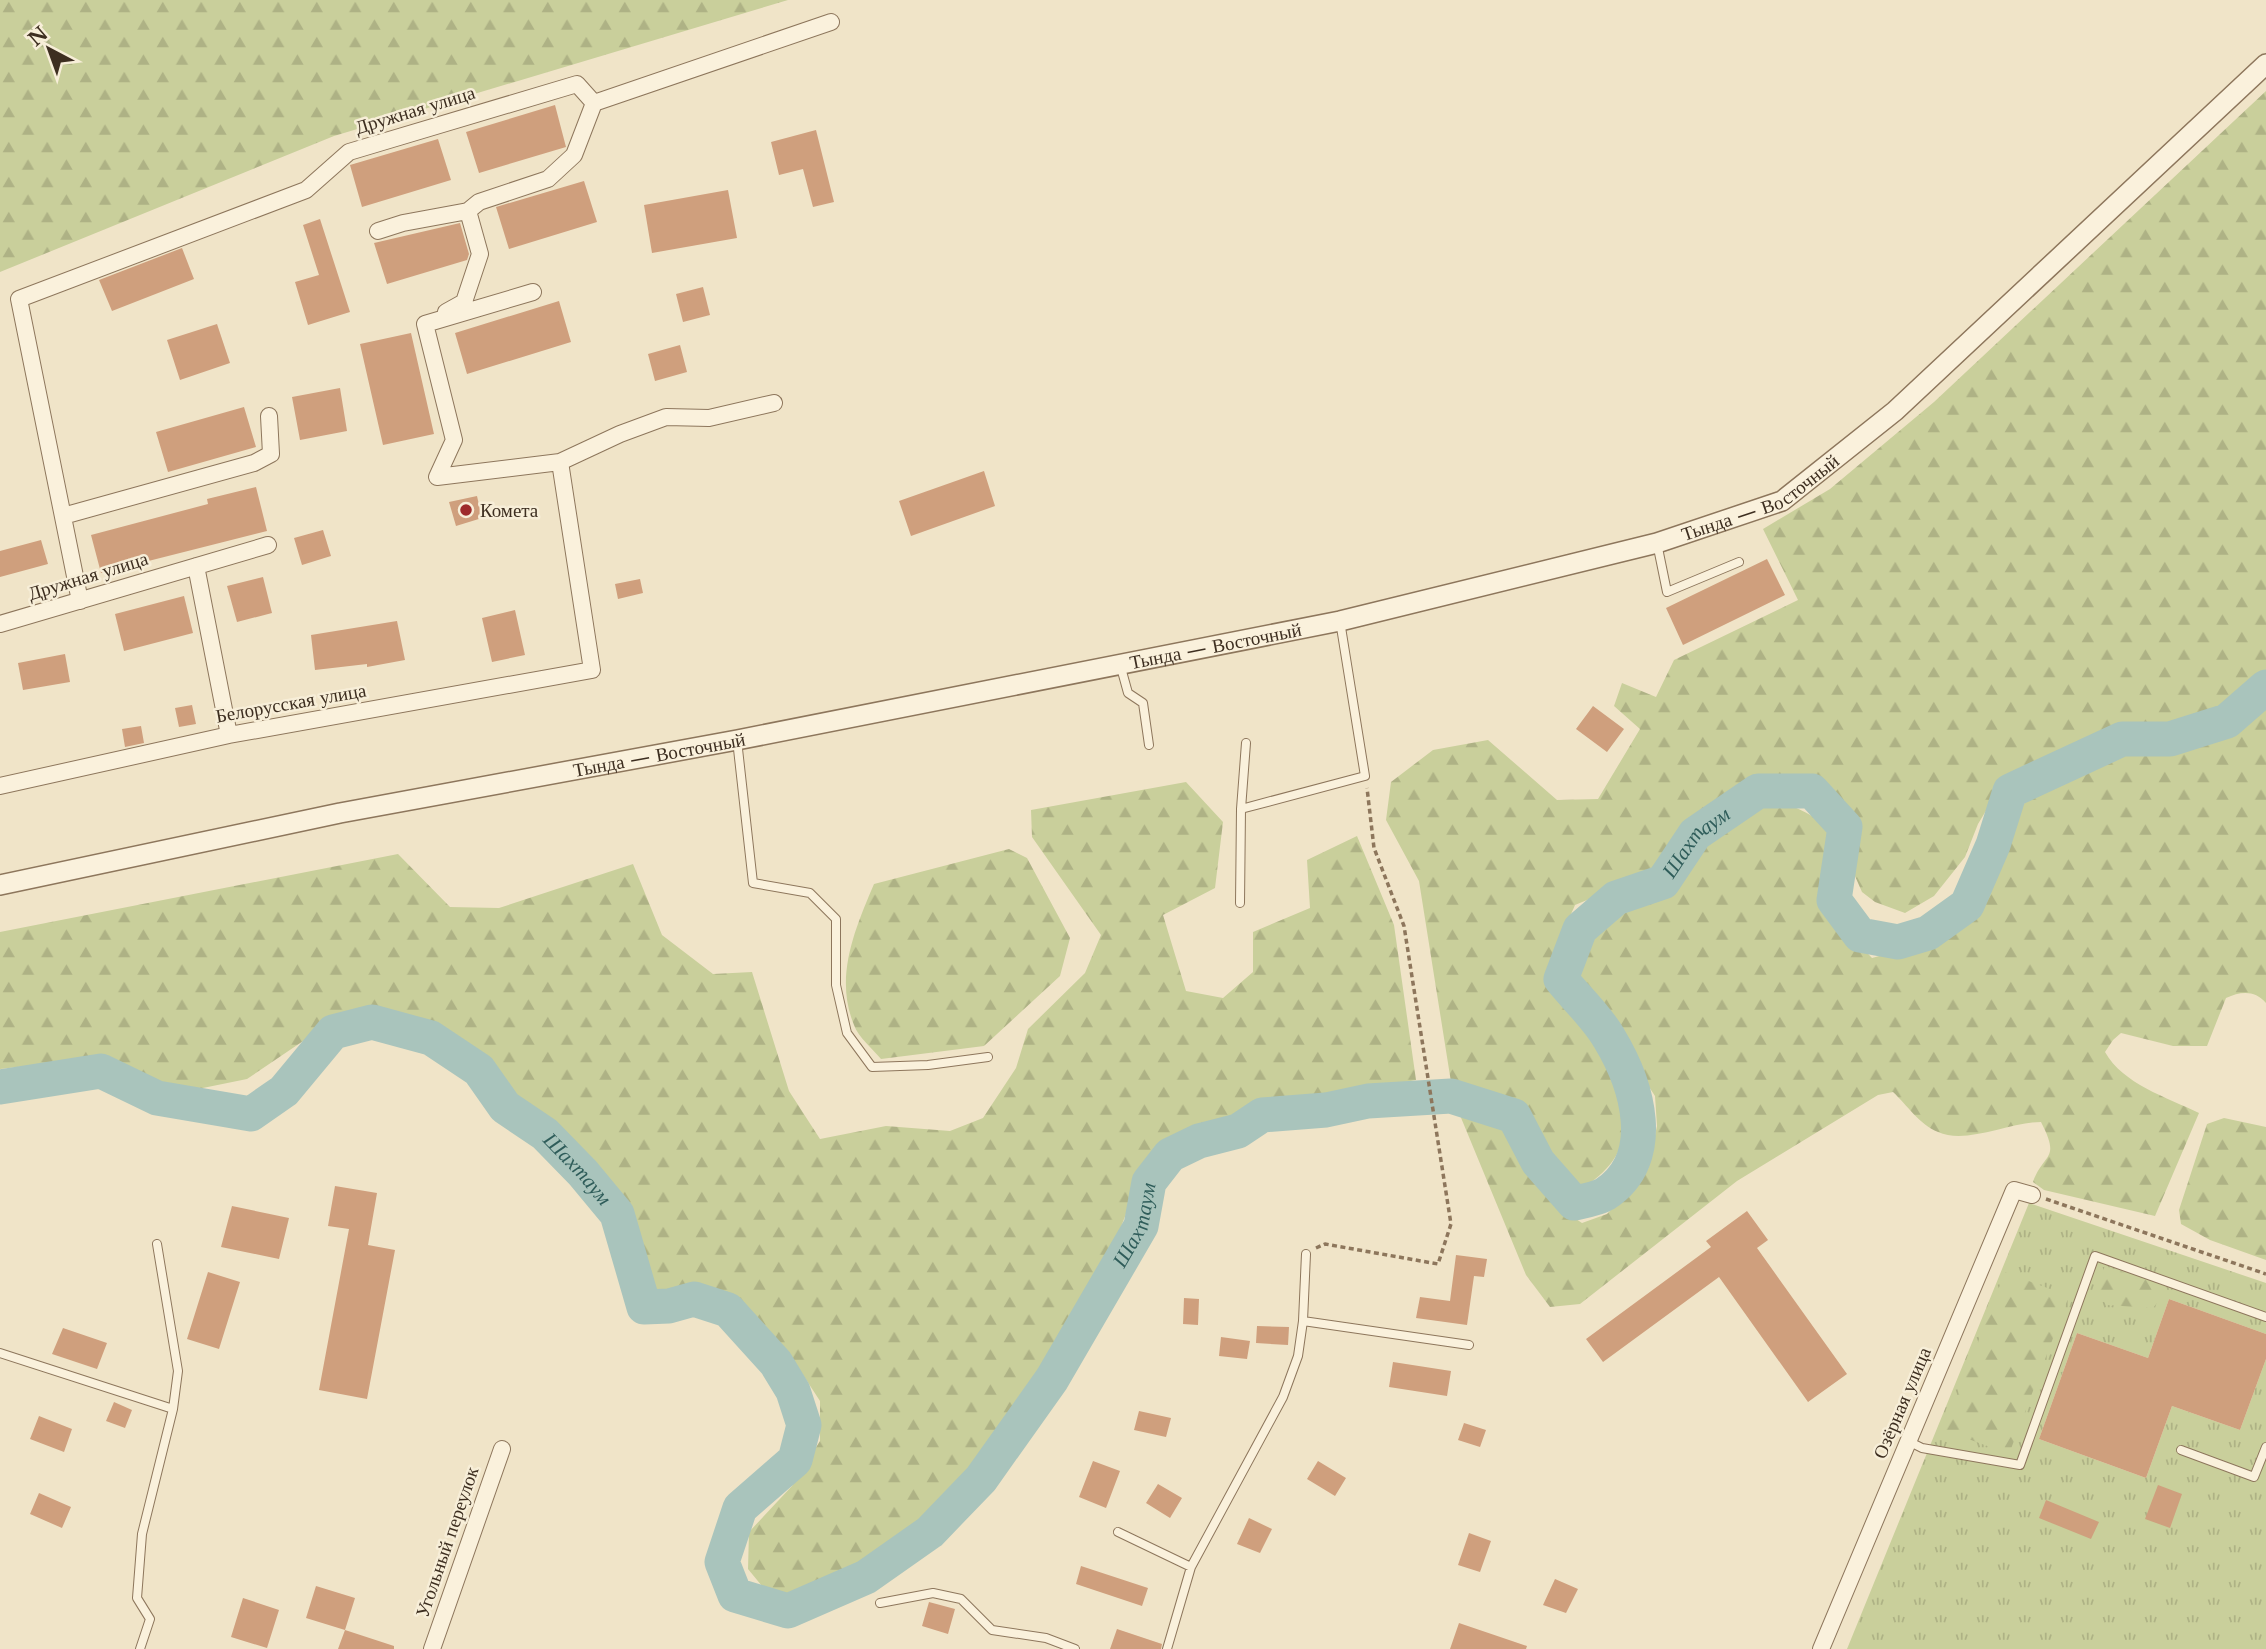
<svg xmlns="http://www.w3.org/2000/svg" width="2266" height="1649" viewBox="0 0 2266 1649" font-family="'Libre Baskerville',serif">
	<defs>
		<pattern id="grass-tufts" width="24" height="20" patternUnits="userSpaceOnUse" patternTransform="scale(1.75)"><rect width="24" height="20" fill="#c9cf9b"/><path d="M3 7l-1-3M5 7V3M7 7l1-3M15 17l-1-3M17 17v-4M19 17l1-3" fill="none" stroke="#aeb285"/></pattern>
		<pattern id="forest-firs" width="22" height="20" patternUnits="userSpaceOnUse" patternTransform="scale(1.75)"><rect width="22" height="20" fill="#c9cf9b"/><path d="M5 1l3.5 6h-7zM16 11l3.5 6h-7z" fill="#aeb285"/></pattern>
	</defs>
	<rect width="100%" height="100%" fill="#f0e4c8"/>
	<!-- grass -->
	<path fill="url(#grass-tufts)" d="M2029,1203l237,80v51l-97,-35 -21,59 -71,-25 -38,106 107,39 26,-72 68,24 26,-71v290h-419z"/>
	<!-- forest -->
	<path fill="url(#forest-firs)" d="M0,0h788l-454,136 -334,136z
		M2266,91v586l-31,27 -28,12 -44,11 -41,1 -63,26 -57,30 -24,40 -13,33 -31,39 -29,17 -30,-11 -13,-10 -11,-25 6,-27 -8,-25 -44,-34 -34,-1 -39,15 -43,32 -44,49 -70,29c-8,20 -26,49 -22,71 2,11 16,27 22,36 37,58 86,126 9,175 -40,-20 -45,-44 -67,-81l-66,-24 -32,-201 -33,-61 5,-38 42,-32 55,-10 69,60 41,-1 42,-70 -26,-23 8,-23 34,14 18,-37 124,-60 -35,-71 67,-40 104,-87z
		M2266,708v295c-11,-13 -25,-12 -40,-5l-19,48h-34l-52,-13 -8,7 -8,12c18,32 61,45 94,61l-44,103 -111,-26 -11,-8c11,-30 28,-21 8,-60 -31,0 -75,23 -103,10 -18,-7 -32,-28 -45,-40l-15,3 -141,86 -157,123 -30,3 -24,-32 -69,-167 55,22 25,48 24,31 21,14 25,-9 41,-45 9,-43 -2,-30 -53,-81 -24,-26 -1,-29 16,-31 23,-23 26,-4 26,-15 34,-47 37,-27 30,-15c24,8 70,22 64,56 -3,12 -10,27 -8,38 6,27 29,46 47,66l70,-19 22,-14 15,-25 26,-71 27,-36 88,-46 44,1 51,-13z
		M1186,782l37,40 -8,66 -52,27 23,76 37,7 30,-26v-40l57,-24 -3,-48 50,-24 37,89 22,155 -69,13 -51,4 -41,8 -94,46 -22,29 -25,65 -42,72 -69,108 -63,83 -78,57 -63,31 -28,1 -23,-28 1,-37 43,-46 28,-45v-40l-28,-43 -54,-54 -49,-17 -36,5 -33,-95 -71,-79 -35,-21 -39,-45 -64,-30 -62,-12 -102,69 -54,11 -42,-4 -38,-24 -43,-1 -70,8v-137l398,-78 52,53 49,1 134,-44 29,71 51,39 39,-2 37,119 31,48 66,-13 64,5 33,-13 33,-50 12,-39 57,-56 16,-38 -69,-98 -1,-27z
		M1009,849l18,9 43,80 -10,38 -76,70 -103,13c-8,-10 -23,-22 -27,-34 -20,-48 1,-96 20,-141z
		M2224,1118l42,9v133l-56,-20 -29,-16 -2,-14 28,-86z
		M2105,1266l46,15 11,16 -9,11 -46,-3 -13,-14z
		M2005,1272l64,24 -60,158 -65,-24z"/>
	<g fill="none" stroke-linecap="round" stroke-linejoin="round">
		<!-- river -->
		<path stroke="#a9c4bc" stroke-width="35" id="s1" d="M0,1087l101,-16 56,27 94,16 33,-23 49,-59 39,-10 59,16 48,32 26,37 40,27 38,39 34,41 27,93 25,-1 25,-7 34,11 48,53 17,28 11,34 -9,35 -55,48 -18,54 13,33 53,16 78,-34 64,-45 51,-53 71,-100 89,-153 8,-44 21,-27 29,-14 39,-10 24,-16 64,-5 42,-9 83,-5 63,20 24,46 36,41c10,-2 23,-4 31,-9 55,-36 32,-110 4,-156 -12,-21 -33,-40 -48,-59l19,-50 36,-31 47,-16 32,-48 63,-43h54l33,36 -11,73 26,35 38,7 30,-9 39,-28 26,-60 17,-54 112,-52h48l57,-18 39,-34"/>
	</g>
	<!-- building -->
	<path fill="#cf9f7d" d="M555,105l11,42 -87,26 -13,-41z
		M816,130l18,72 -21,5 -10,-38 -24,6 -8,-33z
		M438,139l13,41 -89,27 -12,-42z
		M584,181l13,41 -88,27 -13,-42z
		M728,190l9,48 -85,15 -8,-48z
		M320,219l30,93 -42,13 -13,-43 24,-7 -16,-50z
		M460,223l9,31 -2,6 -80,24 -13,-41z
		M182,248l12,31 -82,32 -13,-31z
		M703,287l7,28 -27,7 -7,-28z
		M559,301l12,41 -104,32 -12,-41z
		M217,324l13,39 -50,17 -13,-40z
		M411,333l23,101 -51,11 -23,-101z
		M680,345l7,27 -32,9 -7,-27z
		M340,388l7,43 -47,9 -8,-43z
		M244,407l12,40 -88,25 -12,-40z
		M984,471l11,35 -84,30 -12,-35z
		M256,487l11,44 -166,42 -10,-38 117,-31 -1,-5z
		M477,496l5,22 -26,8 -7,-24z
		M323,530l8,26 -29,9 -8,-27z
		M41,540l7,24 -48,13v-26z
		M1767,559l18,36 -102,50 -17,-37z
		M263,577l9,36 -35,9 -10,-36z
		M640,579l3,14 -25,6 -3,-15z
		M184,596l9,37 -69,18 -9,-37z
		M515,610l10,45 -33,7 -10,-44z
		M397,621l8,39 -38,7v-3l-52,6 -4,-35z
		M65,654l5,28 -47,8 -5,-27z
		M192,705l4,19 -17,3 -4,-19z
		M1593,706l31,23 -17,23 -31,-23z
		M141,726l3,17 -19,4 -3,-18z
		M335,1186l42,7 -9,52 27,5 -28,149 -48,-9 30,-161 -21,-3z
		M232,1206l57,12 -10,41 -58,-12z
		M1747,1211l21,29 -11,8 90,126 -39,28 -89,-125 -116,85 -17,-23 125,-92 -5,-6z
		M1456,1255l31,4 -3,18 -10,-1 -7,49 -51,-7 4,-21 30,4z
		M208,1272l32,10 -21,67 -32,-10z
		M1184,1298l15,1 -1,26 -15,-1z
		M2169,1299l97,35v25l-26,71 -68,-24 -26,72 -107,-39 38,-106 71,25z
		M1257,1326l32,1 -1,18 -32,-2z
		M63,1328l44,15 -10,26 -45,-15z
		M1221,1337l29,4 -3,18 -28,-3z
		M1393,1362l58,9 -4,25 -58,-9z
		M114,1402l18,8 -7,18 -19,-7z
		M1139,1411l32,7 -5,19 -32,-7z
		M39,1416l33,13 -8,23 -34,-13z
		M1464,1423l22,7 -6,17 -22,-7z
		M1093,1461l27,10 -14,37 -27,-11z
		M1318,1461l28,17 -11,18 -28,-17z
		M1158,1484l24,14 -12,20 -24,-15z
		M2158,1485l24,9 -12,34 -25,-9z
		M39,1493l32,14 -9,21 -32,-14z
		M2046,1500l53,22 -8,17 -52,-21z
		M1249,1518l23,11 -12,24 -23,-9z
		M1469,1533l22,8 -11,31 -22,-7z
		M1081,1566l67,22 -6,18 -66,-22z
		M1555,1579l23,10 -12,24 -23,-8z
		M316,1586l39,12 -10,32 -39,-12z
		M243,1598l36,12 -12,38 -36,-11z
		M929,1602l26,7 -7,25 -26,-8z
		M1459,1623l68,23 -1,3h-76z
		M1117,1629l45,15 -1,5h-51z
		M345,1630l49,16v3h-56z"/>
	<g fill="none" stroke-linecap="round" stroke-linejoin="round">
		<defs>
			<path id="service" d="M1657,543l10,49 72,-30
				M1120,664l8,29 15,10 6,42
				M737,740l16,143 57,10 26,26v66l11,48 25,34 56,-2 60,-8
				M1246,743l-5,66 124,-33 -25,-155
				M1240,903l1,-94
				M1303,1321l3,-67
				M0,1353l173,56
				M1908,1441l14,7 98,17 75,-209 171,61
				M2181,1450l73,27 12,-30
				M1118,1532l73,35
				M880,1603l53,-10 28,6 31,31 54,8 29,11
				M140,1649l10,-30 -13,-21 5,-64 31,-125 5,-38 -21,-127
				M1167,1649l24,-82 92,-170 15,-41 5,-35 166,24"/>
			<path id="minor" d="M378,231l25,-8 65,-12
				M446,312l18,-10 16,-48 -12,-43 11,-9 69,-23 26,-24 20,-52
				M560,462l60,-28 46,-17 43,1 65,-15
				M63,516l191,-53 17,-9 -2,-38
				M196,566l33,169
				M80,601l-61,-302 287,-109 43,-38 228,-68 17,19 237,-81
				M0,624l268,-79
				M0,786l229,-51 363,-65 -32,-208 -123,15 17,-37 -29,-116 108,-32
				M432,1649l70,-200
				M1821,1649l193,-459 18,5"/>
			<g id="tertiary">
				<path id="s2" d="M0,885l340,-72 397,-73 603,-119 317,-78 125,-42 113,-90 371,-347"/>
			</g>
		</defs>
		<!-- service casing -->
		<use href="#service" stroke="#8d765c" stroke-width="10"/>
		<!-- minor casing -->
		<use href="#minor" stroke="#8d765c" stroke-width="18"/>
		<!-- tertiary casing -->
		<use href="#tertiary" stroke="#8d765c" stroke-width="22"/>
		<!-- path -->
		<path stroke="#8d765c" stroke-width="3.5" stroke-dasharray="5 3.5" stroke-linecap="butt" d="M2046,1199l220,75
			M1316,1248l9,-4 113,20 13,-40 -47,-298 -30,-78 -7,-60"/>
		<!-- service -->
		<use href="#service" stroke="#faf1dc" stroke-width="8"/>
		<!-- minor -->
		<use href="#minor" stroke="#faf1dc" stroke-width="16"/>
		<!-- tertiary -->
		<use href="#tertiary" stroke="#faf1dc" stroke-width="19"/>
	</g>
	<!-- markers -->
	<circle fill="#9e2a2b" stroke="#f7eed8" stroke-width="2.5" cx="466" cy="510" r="7"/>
	<g text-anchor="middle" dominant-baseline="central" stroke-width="5" stroke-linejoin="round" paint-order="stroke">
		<!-- street labels -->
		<g font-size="19" fill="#3d2e20" stroke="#f7eed8">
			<text transform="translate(415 110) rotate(-17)">Дружная улица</text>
			<text stroke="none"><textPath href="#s2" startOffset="1806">Тында — Восточный</textPath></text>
			<text transform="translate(88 576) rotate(-17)">Дружная улица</text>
			<text stroke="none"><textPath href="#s2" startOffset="1239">Тында — Восточный</textPath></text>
			<text transform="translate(291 703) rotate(-10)">Белорусская улица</text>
			<text stroke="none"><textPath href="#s2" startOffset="672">Тында — Восточный</textPath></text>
			<text transform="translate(1902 1403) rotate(-67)">Озёрная улица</text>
			<text transform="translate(447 1542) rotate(-71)">Угольный переулок</text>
		</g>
		<!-- poi labels -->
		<g font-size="19" fill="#3d2e20" stroke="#f7eed8" text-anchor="start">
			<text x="480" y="510">Комета</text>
		</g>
		<!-- water labels -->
		<g font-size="21" font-style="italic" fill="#2f5d5a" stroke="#f7eed8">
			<text stroke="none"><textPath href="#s1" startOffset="2882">Шахтаум</textPath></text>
			<text stroke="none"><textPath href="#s1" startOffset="677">Шахтаум</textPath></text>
			<text stroke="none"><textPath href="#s1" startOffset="1853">Шахтаум</textPath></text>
		</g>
	</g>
	<!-- north arrow -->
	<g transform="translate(49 49) rotate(319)" stroke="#f7eed8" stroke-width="5" paint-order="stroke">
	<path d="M0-5L12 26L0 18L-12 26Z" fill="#3d2e20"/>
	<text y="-10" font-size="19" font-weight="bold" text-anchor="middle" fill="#3d2e20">N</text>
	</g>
</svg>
